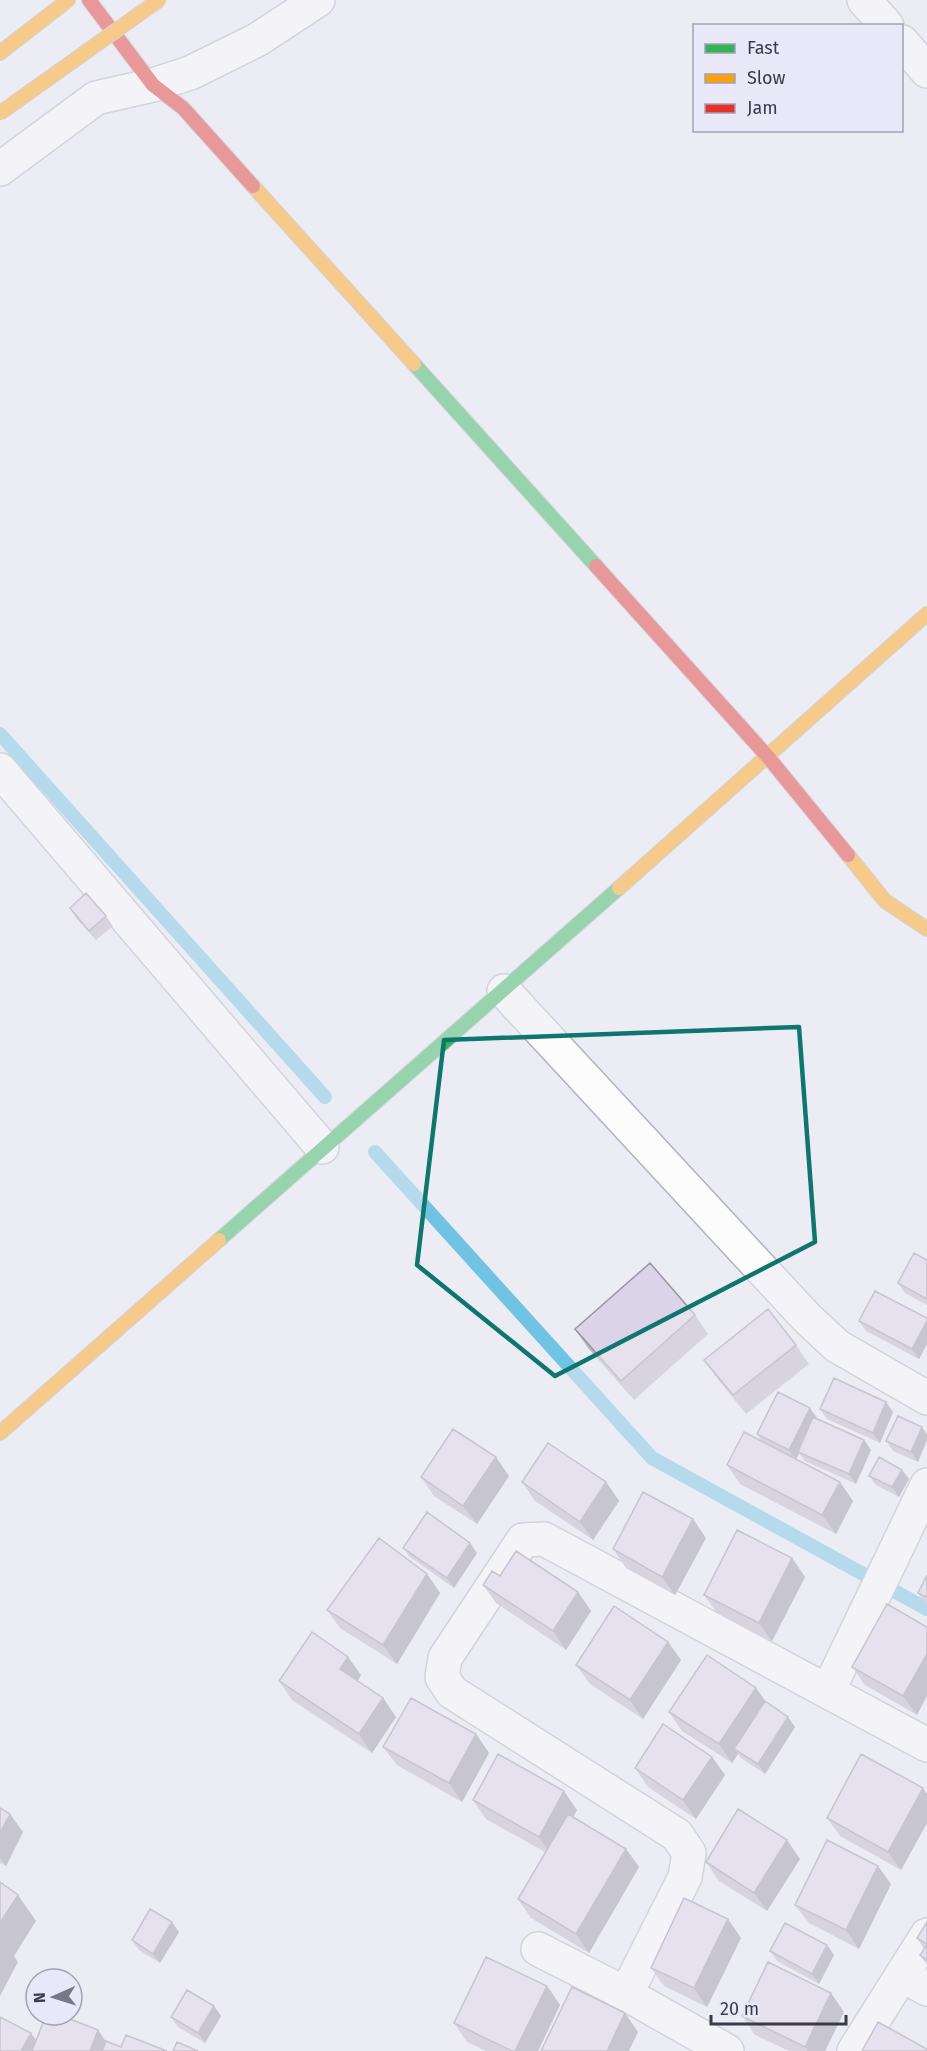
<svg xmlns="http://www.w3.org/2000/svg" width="927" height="2051" viewBox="0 0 927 2051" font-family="'Fira Sans',sans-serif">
	<rect width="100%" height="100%" fill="#ececf4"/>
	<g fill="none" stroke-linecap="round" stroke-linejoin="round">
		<!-- stream -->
		<path stroke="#70c3e2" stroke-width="14" d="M0,734l325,363
			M375,1152l277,306 275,151"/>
		<defs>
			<path id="street" d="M864,0l23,26
				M902,42l25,29
				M0,169l96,-71 57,-13 37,-12 67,-33 61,-40
				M0,770l322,377
				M504,991l302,326 31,29 90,52
				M828,1691l99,-206
				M538,1949l88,45
				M902,1975l25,14
				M727,2051l-101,-57 59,-117 4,-24 -12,-18 -225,-143 -10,-15 3,-19 78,-118 21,-1 383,206
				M854,2051l73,-116"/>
			<path id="fast" d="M414,364l182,202
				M219,1240l400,-352"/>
			<path id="slow" d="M0,53l68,-53
				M253,186l161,178
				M848,855l37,46 42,28
				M619,888l308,-274
				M0,1433l219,-193"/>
			<path id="jam" d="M89,0l64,85 30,23 70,78
				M596,566l172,191 80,98"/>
		</defs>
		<!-- street casing -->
		<use href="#street" stroke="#b3b3be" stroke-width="36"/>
		<!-- fast casing -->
		<use href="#fast" stroke="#b3b3be" stroke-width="16"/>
		<!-- slow casing -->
		<use href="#slow" stroke="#b3b3be" stroke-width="16"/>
		<!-- jam casing -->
		<use href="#jam" stroke="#b3b3be" stroke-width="16"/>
		<!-- street -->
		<use href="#street" stroke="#fcfcfd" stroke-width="33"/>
		<!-- fast -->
		<use href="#fast" stroke="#30b455" stroke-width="14"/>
		<!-- slow -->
		<use href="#slow" stroke="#ff9f0a" stroke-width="14"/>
		<!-- jam -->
		<use href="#jam" stroke="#e5322d" stroke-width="14"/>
		<defs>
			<path id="slow-bridge" d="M0,113l159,-113"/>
		</defs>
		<!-- slow-bridge casing -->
		<use href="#slow-bridge" stroke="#b3b3be" stroke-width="16" stroke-linecap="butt"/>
		<!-- slow-bridge -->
		<use href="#slow-bridge" stroke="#ff9f0a" stroke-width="14"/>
	</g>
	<!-- wall -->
	<path fill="#bcb5c7" d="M70,908l36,8 7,10 -17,14 -20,-22z
		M927,1260v45l-22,-12 -7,-10z
		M695,1315l13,19 -74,66 -46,-52 -13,-19z
		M927,1318v26l-8,15 -53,-28 -7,-10z
		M796,1345l13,19 -63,50 -29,-36 -13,-18z
		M820,1409l73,3 -13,31 -53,-24z
		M817,1418l47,22 7,10 -15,34 -51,-23 -6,-8 -3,6 57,42 -17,33 -96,-50 -13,-19 35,-23 -5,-8z
		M922,1427l5,8v5l-9,22 -25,-11 -7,-10z
		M902,1470l7,9 -10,18 -23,-12 -7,-9z
		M509,1476l-32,48 -43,-28 -13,-19z
		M522,1482h84l13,19 -26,39 -58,-39z
		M706,1538l-31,57 -49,-27 -13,-19z
		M403,1548l74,5 -23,35 -44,-31z
		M792,1558l13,19 -33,64 -55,-28 -13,-18z
		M427,1574l13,19 -43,71 -57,-36 -13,-18z
		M927,1575v29l-2,-1 -7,-10z
		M500,1576l78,16 13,19 -25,39 -70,-47 -13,-18z
		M887,1604l30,111 -52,-30 -13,-18z
		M668,1642l13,18 -38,59 -53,-35 -14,-19z
		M361,1675l-3,6 25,17 13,19 -24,36 -80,-53 -13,-19z
		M669,1712l126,15 -30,47 -24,-16 -3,-4 -6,9 -50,-32z
		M476,1734l13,19 -27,49 -65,-37 -14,-18z
		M712,1757l13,18 -29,44 -48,-32 -13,-19z
		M927,1794v29l-26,47 -61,-34 -13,-18z
		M473,1800l104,10 -4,7 53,32 13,18 -50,86 -58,-35 -13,-19 27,-47 -59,-33z
		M0,1808l23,24 -17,34 -6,-3z
		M800,1859l-33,52 -48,-30 -13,-19z
		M891,1884l-32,65 -50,-26 -14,-18z
		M927,1922v43l-7,-10 4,-6 -7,-11z
		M179,1932l-19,31 -21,-13 -7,-10z
		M741,1938l-34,69 -43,-21 -13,-18z
		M827,1945l7,10 -15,29 -42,-23 -7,-10z
		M547,1986l13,19 -22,46h-52l-19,-9 -13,-19z
		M214,2006l7,10 -16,27 -27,-16 -7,-10z
		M844,2012l-19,39h-36l-34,-16 -13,-19z"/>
	<!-- shaded-wall -->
	<path fill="#9994a2" d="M927,1321v23l-8,15 -7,-10z
		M886,1402l7,10 -13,31 -7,-10z
		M810,1408l7,10 -19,34 1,1 -3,7 -7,-10z
		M922,1427l5,8v5l-9,22 -7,-10z
		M864,1440l7,10 -15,34 -7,-10z
		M496,1457l13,19 -32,48 -14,-18z
		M902,1470l7,9 -10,18 -7,-10z
		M606,1482l13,19 -26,39 -13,-18z
		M840,1482l13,19 -17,33 -14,-19z
		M693,1519l13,19 -31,57 -13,-18z
		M470,1543l7,10 -23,35 -7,-10z
		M792,1558l13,19 -33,64 -13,-18z
		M427,1574l13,19 -43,71 -14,-19z
		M578,1592l13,19 -25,39 -13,-19z
		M668,1642l13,18 -38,59 -13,-19z
		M927,1654v42l-10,19 -14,-19z
		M348,1657l13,18 -8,12 -13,-18z
		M756,1688l13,18 -35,43 4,5 -6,9 -13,-19z
		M383,1698l13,19 -24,36 -13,-19z
		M788,1717l7,10 -30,47 -7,-10z
		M476,1734l13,19 -27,49 -13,-19z
		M712,1757l13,18 -29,44 -13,-19z
		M923,1788l4,6v29l-26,47 -13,-18z
		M564,1791l13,19 -25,46 -13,-19z
		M10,1814l13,18 -17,34 -6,-8v-25z
		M787,1840l13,19 -33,52 -13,-18z
		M626,1849l13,18 -50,86 -13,-19z
		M878,1866l13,18 -32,65 -13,-19z
		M18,1895l18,26 -22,35 4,6 -18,34v-73z
		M728,1919l13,19 -34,69 -13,-19z
		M172,1922l7,10 -19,31 -7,-9z
		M827,1945l7,10 -15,29 -7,-10z
		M547,1986l13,19 -22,46h-23z
		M831,1993l13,19 -19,39h-17l-3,-4z
		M214,2006l7,10 -16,27 -7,-10z
		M625,2013l13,19 -9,19h-22z
		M98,2030l13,19 -1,2h-20z
		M31,2033l13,18h-23z"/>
	<!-- building -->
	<path fill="#dbd3e7" stroke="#9994a2" stroke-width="1.5" d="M86,893l20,23 -17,15 -19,-23z
		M914,1253l13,7v39l-29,-16z
		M650,1263l45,52 -74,66 -46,-52z
		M875,1291l52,27v3l-15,28 -53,-28z
		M768,1309l28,36 -63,50 -29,-35z
		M834,1378l52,24 -13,31 -53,-24z
		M778,1392l32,16 -21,42 -32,-16z
		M898,1416l24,11 -11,25 -25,-11z
		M813,1417l51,23 -15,34 -51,-22z
		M453,1429l43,28 -33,49 -42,-29z
		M744,1432l96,50 -18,33 -95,-50z
		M548,1443l58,39 -26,40 -58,-40z
		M879,1457l23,13 -10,17 -23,-11z
		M643,1492l50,27 -31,58 -49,-28z
		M427,1512l43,31 -23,35 -44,-30z
		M737,1530l55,28 -33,65 -55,-28z
		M379,1538l48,36 -44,71 -56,-35z
		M516,1551l62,41 -25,39 -70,-46 9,-14 8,5z
		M927,1575v22l-9,-4z
		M887,1604l40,23v27l-24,42 -51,-29z
		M614,1606l54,36 -38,58 -54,-35z
		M312,1632l36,25 -8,12 43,29 -24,36 -80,-53z
		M707,1655l49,33 -37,56 -50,-32z
		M411,1698l65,36 -27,49 -66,-36z
		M765,1701l23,16 -30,47 -24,-15z
		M663,1724l49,33 -29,43 -48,-32z
		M498,1754l66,37 -25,46 -66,-37z
		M861,1754l62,34 -35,64 -61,-34z
		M0,1808l10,6 -10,19z
		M738,1809l49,31 -33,53 -48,-31z
		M568,1814l58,35 -50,85 -58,-35z
		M827,1840l51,26 -32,64 -51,-25z
		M0,1882l18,13 -18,28z
		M684,1898l44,21 -34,69 -43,-20z
		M150,1909l22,13 -19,32 -21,-14z
		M927,1922v22l-10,-6z
		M785,1923l42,22 -15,29 -42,-23z
		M927,1945v15l-7,-5z
		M486,1957l61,29 -32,65h-3l-58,-28z
		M768,1962l63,31 -26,54 -63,-31z
		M572,1987l53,26 -18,38h-66z
		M187,1990l27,16 -16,27 -27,-16z
		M46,2015h14l38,15 -8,21h-58z
		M0,2017l31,16 -10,18h-21z
		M878,2022l49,27 -1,2h-64z
		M126,2035l41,16h-65l4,-10 15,6z
		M177,2042l21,9h-25z"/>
	<!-- marked area -->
	<path d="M0 0H927V2051H0ZM799,1027l16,215 -260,134 -138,-111 27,-225z" fill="#ececf4" fill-opacity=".55" fill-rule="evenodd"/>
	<path fill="none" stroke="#0f766e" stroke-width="4.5" stroke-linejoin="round" d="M799,1027l16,215 -260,134 -138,-111 27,-225z"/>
	<!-- legend -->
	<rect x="693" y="24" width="210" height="108" fill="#e8e8f8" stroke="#a2a2b2" stroke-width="1.5"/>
	<rect x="705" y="44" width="30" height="9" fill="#30b455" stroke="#a2a2b2" stroke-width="1.5"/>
	<text x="747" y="54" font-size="18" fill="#3a3a4a">Fast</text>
	<rect x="705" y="74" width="30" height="9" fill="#ff9f0a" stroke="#a2a2b2" stroke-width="1.5"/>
	<text x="747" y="84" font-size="18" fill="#3a3a4a">Slow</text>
	<rect x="705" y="104" width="30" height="9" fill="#e5322d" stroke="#a2a2b2" stroke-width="1.5"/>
	<text x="747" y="114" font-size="18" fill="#3a3a4a">Jam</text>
	<!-- north arrow -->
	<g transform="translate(54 1997) rotate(267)"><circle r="28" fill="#e8e8f8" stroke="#a2a2b2" stroke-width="1.5"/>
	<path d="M0-4.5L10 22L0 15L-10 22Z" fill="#787886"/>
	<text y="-9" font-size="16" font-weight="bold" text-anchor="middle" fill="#3a3a4a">N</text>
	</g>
	<!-- scale -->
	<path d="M711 2015v9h135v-9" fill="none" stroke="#3a3a4a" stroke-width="3"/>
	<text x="720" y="2015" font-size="18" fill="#3a3a4a" stroke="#e8e8f8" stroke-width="4.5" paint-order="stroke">20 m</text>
</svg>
